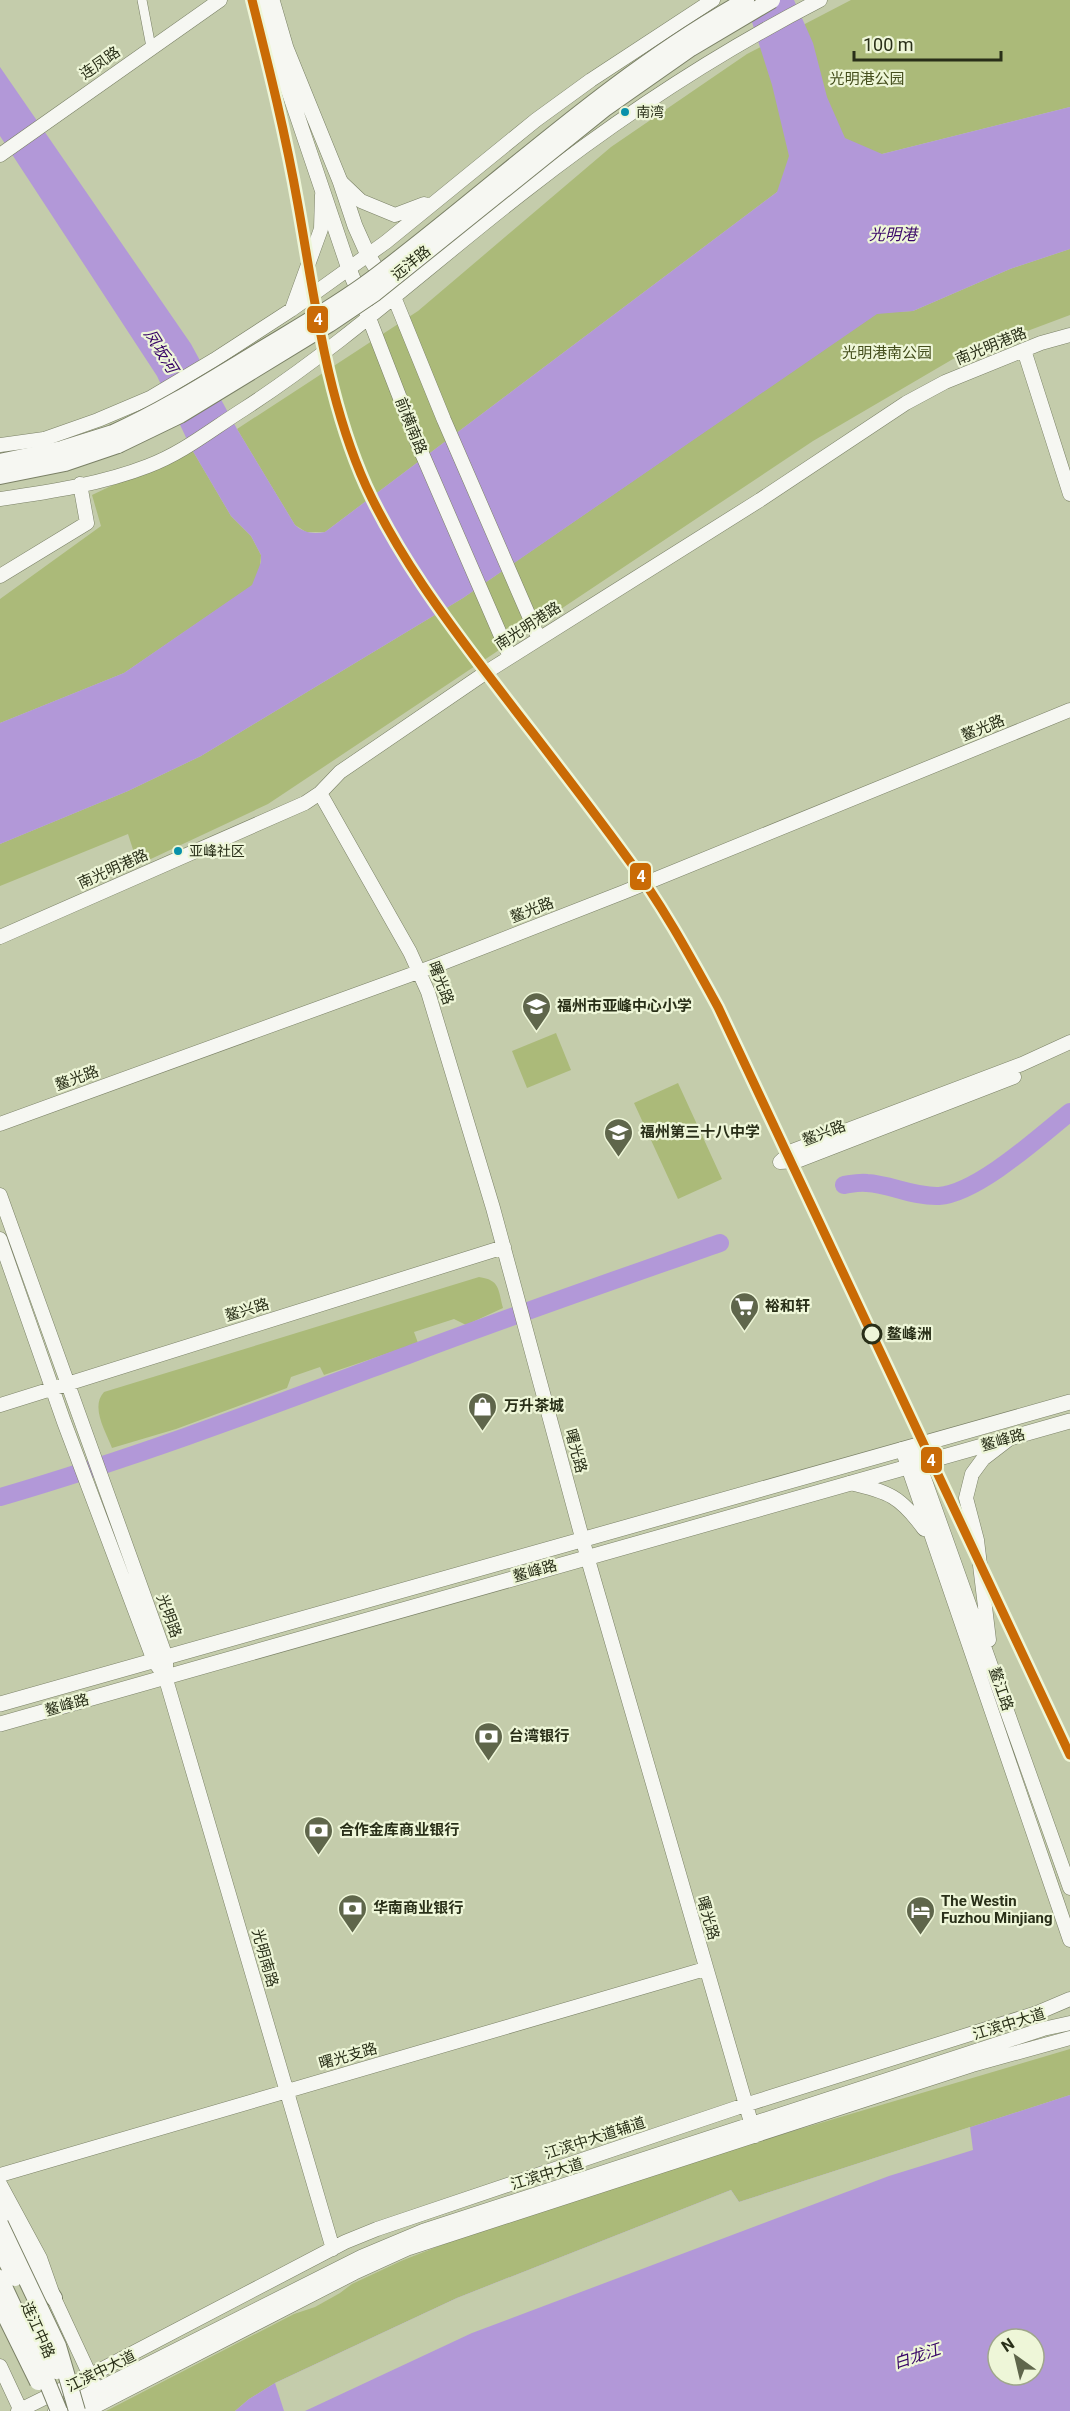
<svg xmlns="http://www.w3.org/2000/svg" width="1070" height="2411" viewBox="0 0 1070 2411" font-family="Roboto,'Noto Sans SC',sans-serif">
	<rect width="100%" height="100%" fill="#c4ccab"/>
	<!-- green -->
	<path fill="#abba79" d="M851,0h219v107l-188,47 -105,38 -452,340h-19l-11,-7 -58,-96 181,-118 193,-164 136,-93z
		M1070,249v66l-117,44 -140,82 -545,363 -130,61 -10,-31 -128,52v-42l128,-53 73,-35 262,-158 414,-285 36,-2 97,-42z
		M191,448l40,68 20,20 10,19 -1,13 -7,17 -129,88 -124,50v-124l101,-73 -9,-31z
		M556,1033l15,37 -44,18 -15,-37z
		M678,1083l44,96 -44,20 -44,-96z
		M479,1277c21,3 19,12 24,31l-37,17 -12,-6 -40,13 4,11 -94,32 -4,-8 -29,10 -4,11 -111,41 -64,19c-6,-16 -22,-41 -8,-56z
		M1070,2049v46l-331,107 -8,-12 -274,108 -182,85 -26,16 -14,12h-129l188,-97 21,-7 25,-14 12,-9 49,-23 99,-39 246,-77z"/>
	<!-- water -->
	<path fill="#b298d8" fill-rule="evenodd" d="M745,0h49l19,43 14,54 18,41 37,16 188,-47v142l-60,20 -97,42 -36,3 -414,284 -262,158 -73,35 -128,53v-121l124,-50 128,-88 9,-23v-7l-10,-19 -20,-20 -40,-68 -34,-72 -157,-240v-69l191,277 46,85 58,96c9,8 18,9 30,7l452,-340 12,-36 -17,-71z
		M1070,2095v316h-835l14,-12 26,-16 182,-85 274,-108 8,12zM998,2339h36v36h-36z"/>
	<!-- pier -->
	<path fill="#c4ccab" d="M970,2127l3,23 -84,26 -417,157 -167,78h-21l-9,-28 182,-85 274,-108 8,12z"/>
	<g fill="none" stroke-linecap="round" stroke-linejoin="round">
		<!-- river -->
		<path stroke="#b298d8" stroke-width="18" d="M844,1185c7,-1 15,-3 23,-2 23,1 46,14 72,13 39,-3 100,-59 131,-84
			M0,1497c141,-41 279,-94 416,-145 101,-38 202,-73 304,-109"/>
		<defs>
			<path id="street" d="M142,0l9,47"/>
			<path id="secondary" d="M0,155l220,-155
				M340,181l21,20 34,14 29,-11
				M394,297l50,123 95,219
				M292,309l29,-80 1,-34
				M369,318l48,124 93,215
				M1024,350l46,144
				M0,445l44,-6 54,-19 52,-22 64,-38 77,-50 95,-68 150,-122 55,-40 122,-80
				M0,499c49,-7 102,-15 148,-33 35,-13 64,-37 96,-57 100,-65 187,-145 281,-218 92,-72 192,-138 295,-191
				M0,576l87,-53 -7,-39
				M320,793l90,159 18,40 65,216 94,348 168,580
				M0,937l305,-134 15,-10 20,-21 148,-101 272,-171 146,-97 39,-21 96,-39 29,-8
				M0,1124l440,-160 184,-72 446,-182
				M780,1162l12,-11 230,-87 48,-22
				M780,1162l17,-1 217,-84
				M0,1195l166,462v11
				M0,1239l64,183 90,239 11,15 168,573
				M0,1405l504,-158
				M913,1447l157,441
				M902,1449l168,491
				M850,1483c39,9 50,13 74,46
				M989,1640l-12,-100 -11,-42 6,-24 11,-15 26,-20
				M0,2175l705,-206
				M0,2184l40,74 14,40 40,86
				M0,2366l21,45
				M18,2411l71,-35 256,-134 32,-13 368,-124 292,-92 33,-14
				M55,2411l306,-154 62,-26 620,-202 27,-6
				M86,2411l268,-138 55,-25 563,-183 98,-27"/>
			<path id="primary" d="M260,0l15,50 74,219 20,49
				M272,0l14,48 54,133 15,45 13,29 26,42
				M0,1704l1070,-302
				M0,1724l1070,-303"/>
			<path id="highway" d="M0,462l62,-13 51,-16
				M0,476l65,-13 53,-18
				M0,2203l33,63 21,32"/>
		</defs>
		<!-- street casing -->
		<use href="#street" stroke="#7a8066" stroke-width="10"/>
		<!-- secondary casing -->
		<use href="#secondary" stroke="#7a8066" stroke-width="15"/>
		<!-- primary casing -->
		<use href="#primary" stroke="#7a8066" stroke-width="16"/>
		<!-- highway casing -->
		<use href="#highway" stroke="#7a8066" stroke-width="18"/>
		<!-- street -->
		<use href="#street" stroke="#f6f7f2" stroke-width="9"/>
		<!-- secondary -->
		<use href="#secondary" stroke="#f6f7f2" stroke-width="14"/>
		<!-- primary -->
		<use href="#primary" stroke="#f6f7f2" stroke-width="15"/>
		<!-- highway -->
		<use href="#highway" stroke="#f6f7f2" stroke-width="16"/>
		<defs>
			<path id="highway-bridge" d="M113,433c51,-23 98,-53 146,-82 38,-23 77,-45 112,-71 125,-94 237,-203 375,-280
				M118,445l62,-30 149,-91 46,-31 229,-184 87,-61 81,-48
				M0,2224l58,122 19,65
				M0,2249l15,29
				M0,2278l36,77 23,56
				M0,2305l38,77
				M36,2324l21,47"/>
		</defs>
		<!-- highway-bridge casing -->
		<use href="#highway-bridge" stroke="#7a8066" stroke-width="18" stroke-linecap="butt"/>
		<!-- highway-bridge -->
		<use href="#highway-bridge" stroke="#f6f7f2" stroke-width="16"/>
		<defs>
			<path id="metro-1" d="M252,0c17,68 34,136 46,205 17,95 28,192 68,281 32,69 77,130 123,190 45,59 91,117 134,176 37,49 66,102 95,155l352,748"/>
		</defs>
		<!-- metro-1 casing -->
		<use href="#metro-1" stroke="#eef6d8" stroke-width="14"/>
		<!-- metro-1 -->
		<use href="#metro-1" stroke="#ca6b06" stroke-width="9"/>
	</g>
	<!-- icons -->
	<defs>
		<symbol id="school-pin" viewBox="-11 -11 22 30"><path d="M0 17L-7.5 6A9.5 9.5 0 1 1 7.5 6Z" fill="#5f664b" stroke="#eef6d8"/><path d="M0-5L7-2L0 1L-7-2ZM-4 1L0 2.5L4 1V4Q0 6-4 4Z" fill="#fff"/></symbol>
		<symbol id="supermarket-pin" viewBox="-11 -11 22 30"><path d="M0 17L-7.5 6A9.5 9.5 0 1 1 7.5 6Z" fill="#5f664b" stroke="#eef6d8"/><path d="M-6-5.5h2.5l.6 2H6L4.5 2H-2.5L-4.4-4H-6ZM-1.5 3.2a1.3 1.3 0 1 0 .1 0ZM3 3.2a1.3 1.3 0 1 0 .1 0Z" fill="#fff"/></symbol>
		<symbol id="shop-pin" viewBox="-11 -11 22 30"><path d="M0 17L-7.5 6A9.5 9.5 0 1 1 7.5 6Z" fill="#5f664b" stroke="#eef6d8"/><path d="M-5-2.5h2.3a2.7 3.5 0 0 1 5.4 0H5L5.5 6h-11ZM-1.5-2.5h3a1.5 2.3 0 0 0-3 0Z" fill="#fff"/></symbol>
		<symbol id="bank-pin" viewBox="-11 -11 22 30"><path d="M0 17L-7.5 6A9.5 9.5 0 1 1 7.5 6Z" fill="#5f664b" stroke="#eef6d8"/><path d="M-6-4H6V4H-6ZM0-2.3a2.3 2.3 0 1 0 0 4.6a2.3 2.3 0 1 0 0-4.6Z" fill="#fff"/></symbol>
		<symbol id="hotel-pin" viewBox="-11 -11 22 30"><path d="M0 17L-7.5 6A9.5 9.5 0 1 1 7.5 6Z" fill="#5f664b" stroke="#eef6d8"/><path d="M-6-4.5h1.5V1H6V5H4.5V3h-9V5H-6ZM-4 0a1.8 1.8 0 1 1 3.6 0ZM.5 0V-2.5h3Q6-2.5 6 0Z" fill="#fff"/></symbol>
	</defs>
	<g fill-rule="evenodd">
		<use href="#school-pin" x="520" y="990" width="33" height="45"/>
		<use href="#school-pin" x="602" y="1116" width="33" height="45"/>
		<use href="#supermarket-pin" x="728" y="1290" width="33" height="45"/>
		<use href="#shop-pin" x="466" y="1390" width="33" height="45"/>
		<use href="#bank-pin" x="472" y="1720" width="33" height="45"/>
		<use href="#bank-pin" x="302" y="1814" width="33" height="45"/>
		<use href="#bank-pin" x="336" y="1892" width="33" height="45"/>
		<use href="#hotel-pin" x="904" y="1894" width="33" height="45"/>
	</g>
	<!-- markers -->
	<g fill="#0891aa" stroke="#eef6d8" stroke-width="2">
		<circle cx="625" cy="112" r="5"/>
		<circle cx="178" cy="851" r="5"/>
	</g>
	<circle fill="#eef6d8" stroke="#292f18" stroke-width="3" cx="872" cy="1334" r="9"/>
	<g text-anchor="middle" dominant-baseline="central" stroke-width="4.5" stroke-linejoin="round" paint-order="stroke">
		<!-- bus labels -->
		<g font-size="14" fill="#292f18" stroke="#eef6d8" text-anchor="start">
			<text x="636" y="112">南湾</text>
			<text x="189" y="851">亚峰社区</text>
		</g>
		<!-- street labels -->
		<g font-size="15" fill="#292f18" stroke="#eef6d8">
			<text transform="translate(100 63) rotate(-35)">连凤路</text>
			<text transform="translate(411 263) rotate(-39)">远洋路</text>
			<text transform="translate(991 346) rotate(-22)">南光明港路</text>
			<text transform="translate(411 426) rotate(68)">前横南路</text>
			<text transform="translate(528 626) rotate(-33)">南光明港路</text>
			<text transform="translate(983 728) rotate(-22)">鳌光路</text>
			<text transform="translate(113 869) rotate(-24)">南光明港路</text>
			<text transform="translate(532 910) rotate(-21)">鳌光路</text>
			<text transform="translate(441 983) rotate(69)">曙光路</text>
			<text transform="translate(77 1078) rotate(-20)">鳌光路</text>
			<text transform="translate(824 1133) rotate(-21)">鳌兴路</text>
			<text transform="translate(247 1310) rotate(-17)">鳌兴路</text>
			<text transform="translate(1003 1440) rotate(-16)">鳌峰路</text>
			<text transform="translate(576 1451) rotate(75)">曙光路</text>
			<text transform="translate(535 1571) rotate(-16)">鳌峰路</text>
			<text transform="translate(169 1616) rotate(70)">光明路</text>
			<text transform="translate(1001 1689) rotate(71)">鳌江路</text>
			<text transform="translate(67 1705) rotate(-16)">鳌峰路</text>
			<text transform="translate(708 1918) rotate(74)">曙光路</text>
			<text transform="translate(265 1958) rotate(74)">光明南路</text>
			<text transform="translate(1009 2024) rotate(-17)">江滨中大道</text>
			<text transform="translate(348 2056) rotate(-16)">曙光支路</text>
			<text transform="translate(595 2138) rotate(-18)">江滨中大道辅道</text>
			<text transform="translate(547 2174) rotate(-17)">江滨中大道</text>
			<text transform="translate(38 2330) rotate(66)">连江中路</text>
			<text transform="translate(101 2371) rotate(-26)">江滨中大道</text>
		</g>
		<!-- park labels -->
		<g font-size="15" fill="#444e1c" stroke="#eef6d8">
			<text x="867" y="79">光明港公园</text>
			<text x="887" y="353">光明港南公园</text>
		</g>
		<!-- poi labels -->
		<g font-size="15" font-weight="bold" fill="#292f18" stroke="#eef6d8" text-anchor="start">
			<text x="557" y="1006">福州市亚峰中心小学</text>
			<text x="640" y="1132">福州第三十八中学</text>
			<text x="765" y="1306">裕和轩</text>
			<text x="504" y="1406">万升茶城</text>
			<text x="509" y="1736">台湾银行</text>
			<text x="339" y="1830">合作金库商业银行</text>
			<text x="941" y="1901">The Westin<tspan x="941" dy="17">Fuzhou Minjiang</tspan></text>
			<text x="373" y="1908">华南商业银行</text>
		</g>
		<!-- stop labels -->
		<g font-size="15" font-weight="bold" fill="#292f18" stroke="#eef6d8" text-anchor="start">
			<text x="887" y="1334">鳌峰洲</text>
		</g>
		<!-- water labels -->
		<g font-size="16" font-style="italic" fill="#380567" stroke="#eef6d8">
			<text x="893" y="234">光明港</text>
			<text transform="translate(161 351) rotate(58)">凤坂河</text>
			<text transform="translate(917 2356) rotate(-18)">白龙江</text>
		</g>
	</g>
	<g stroke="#eef6d8" stroke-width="2">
		<rect x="306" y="305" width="23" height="29" rx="6" fill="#ca6b06"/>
		<rect x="629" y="862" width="23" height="29" rx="6" fill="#ca6b06"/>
		<rect x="920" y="1446" width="23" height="28" rx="6" fill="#ca6b06"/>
	</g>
	<g font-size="16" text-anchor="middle" font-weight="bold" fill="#fff">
		<text x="318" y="325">4</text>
		<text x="641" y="882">4</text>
		<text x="931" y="1466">4</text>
	</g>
	<!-- north arrow -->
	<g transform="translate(1016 2357) rotate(326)"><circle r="28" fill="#eef6d8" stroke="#9fa68b" stroke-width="1.5"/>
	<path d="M0-4.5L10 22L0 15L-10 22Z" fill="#5f664b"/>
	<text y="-9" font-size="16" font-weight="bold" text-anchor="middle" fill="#292f18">N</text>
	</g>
	<!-- scale -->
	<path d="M854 51v9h147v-9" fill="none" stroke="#292f18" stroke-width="3"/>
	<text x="863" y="51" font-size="18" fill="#292f18" stroke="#eef6d8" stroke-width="4.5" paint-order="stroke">100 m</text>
</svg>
